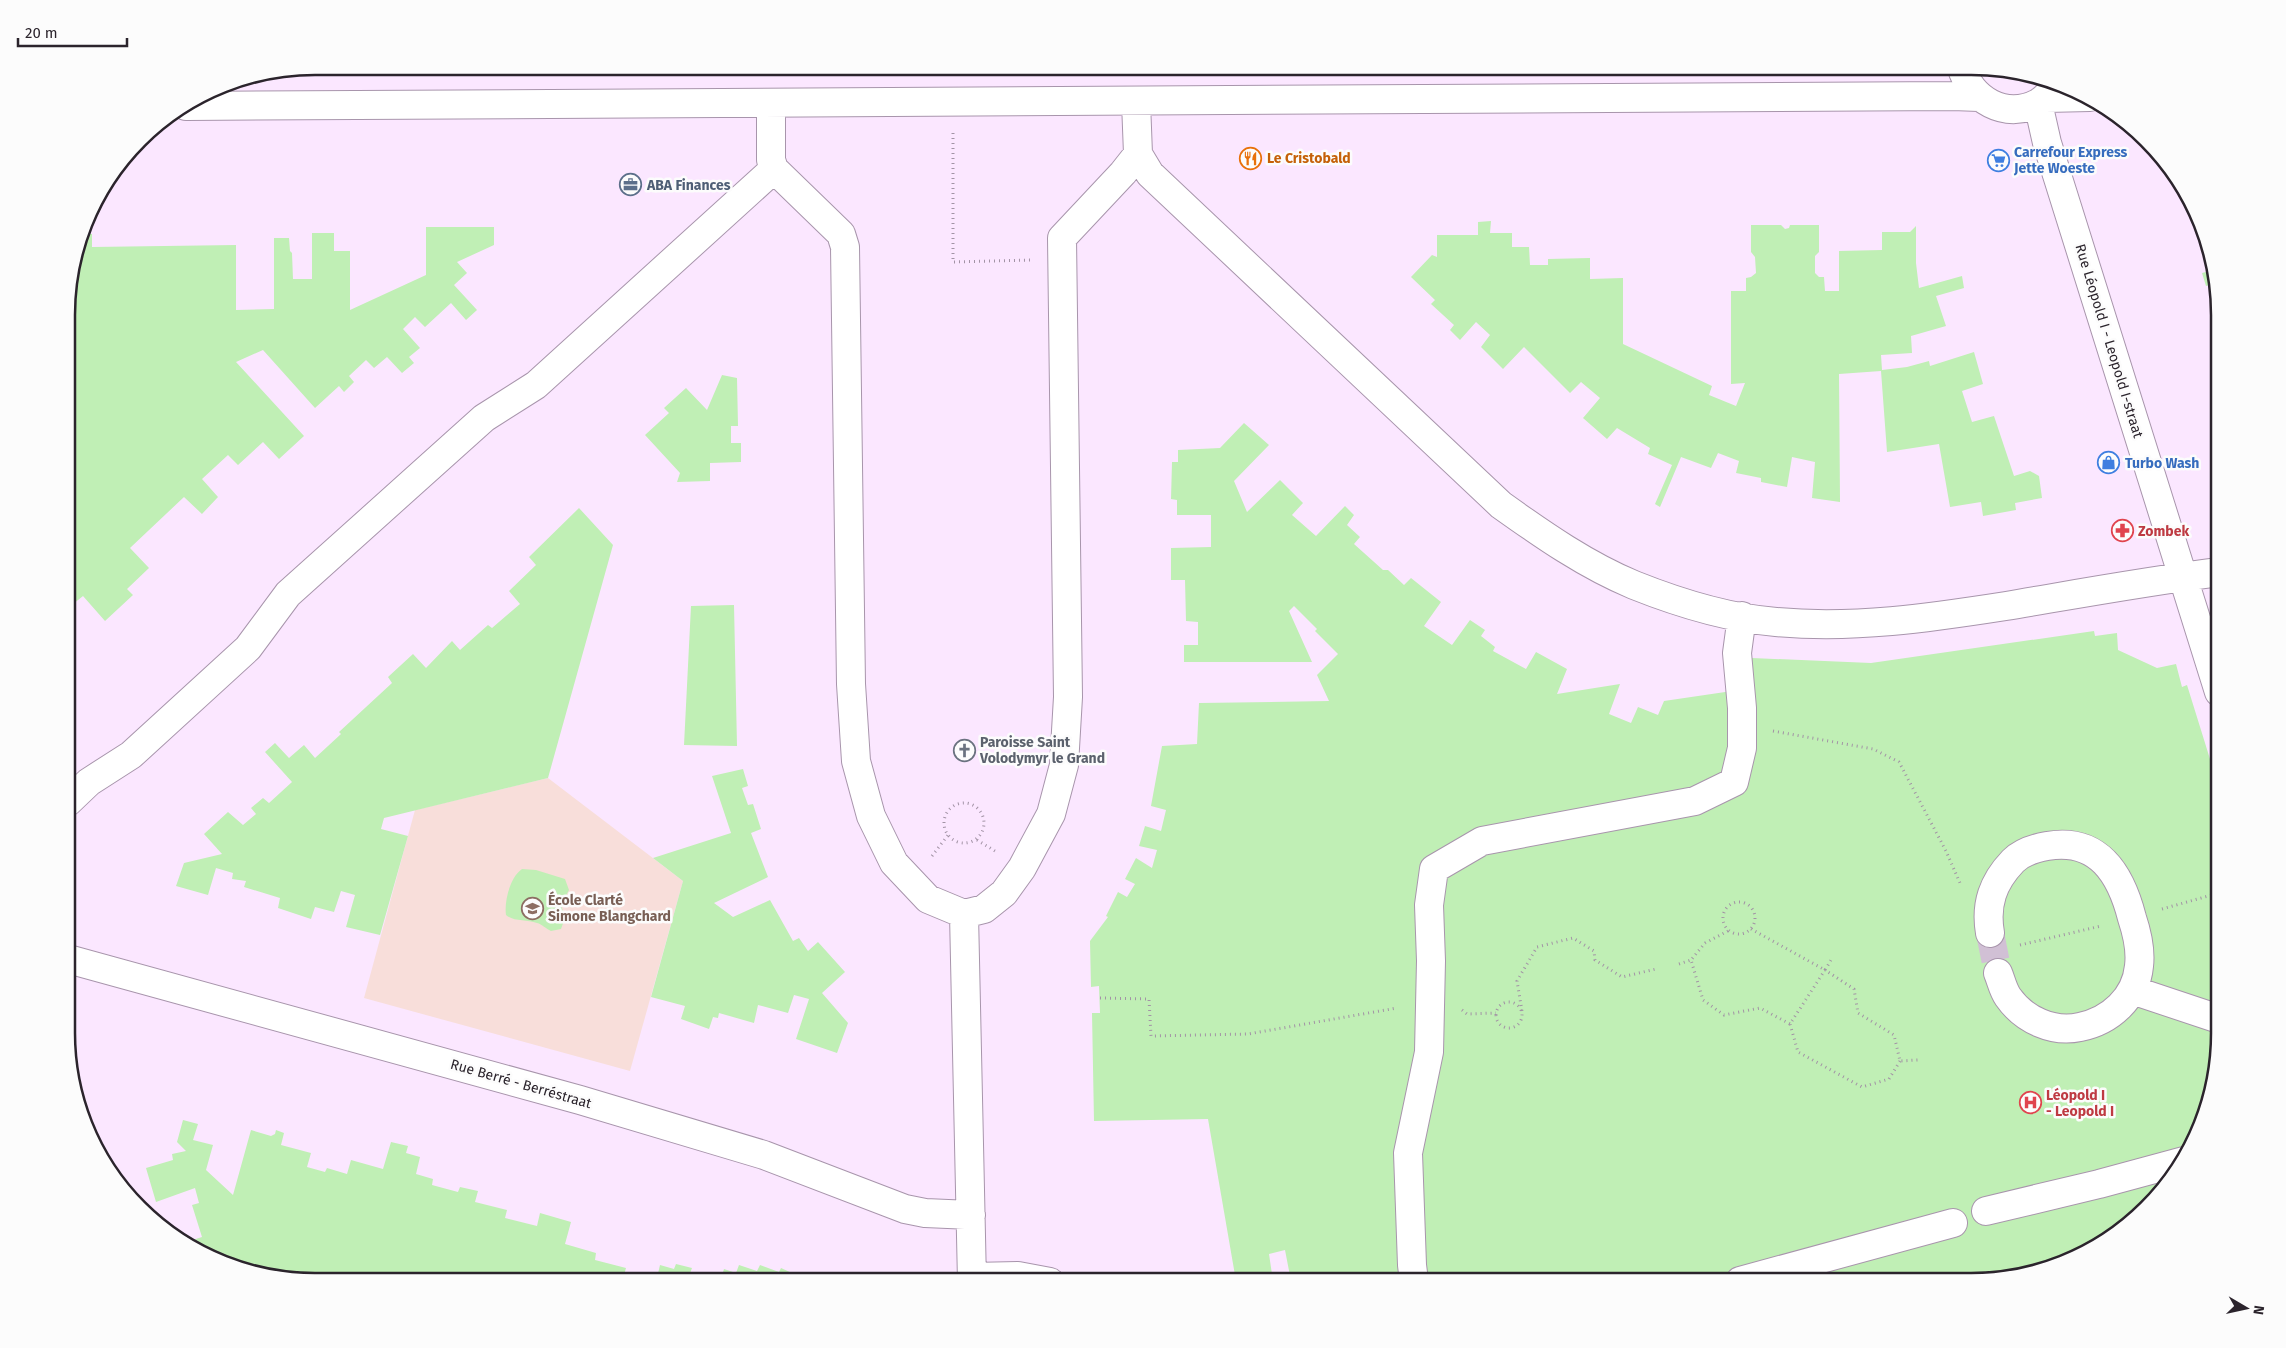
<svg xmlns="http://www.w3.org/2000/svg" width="2286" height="1348" viewBox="0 0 2286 1348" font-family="'Fira Sans',sans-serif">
	<rect width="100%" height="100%" fill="#fbe7ff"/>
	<!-- education -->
	<path fill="#f8deda" d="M548,778l135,103 -53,190 -266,-73 51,-188z"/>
	<!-- green -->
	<path fill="#c0efb5" d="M1491,221l-1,12h22v14h17l1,18h18v-6l42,-1v21l33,-1v66l89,42 -3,9 27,11 9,-23 -14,1v-93h15v-13l5,-1 5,-4 -1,-16 -4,-5v-27h30l4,4 4,-1 1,-3h29v27l-4,4v17l4,4h5l1,14h14v-40l43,-1v-18h28l6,-6v37l3,25 43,-12 2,12 -28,8 10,30 -35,10 1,17 -31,2 1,15 25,-3 22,-6 1,5 44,-14 9,32 -21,7 10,31 22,-6 20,60 16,-5 9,5 3,22 -27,5 1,7 -33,6 -2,-14 -31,5 -11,-63 -52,8 -6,-81 -42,3 1,128 -28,-4 3,-36 -23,-5 -5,30 -26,-5v-4l-25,-5 3,-12 -21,-8 -7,15 -30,-11 -21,50 -5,-3 17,-39 -24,-11 2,-6 -33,-20 -10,11 -24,-21 17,-20 -19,-16 -11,11 -46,-46 -21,22 -22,-22 9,-12 -14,-13 -16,18 -10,-10 4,-5 -23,-21 4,-4 -24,-23 21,-22 5,2v-22h41v-13z
		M426,227h68v18l-37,17 10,11 -13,12 23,25 -11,10 -15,-17 -26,24 -10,-10 -12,12 17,19 -11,9 5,6 -12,10 -15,-16 -13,11 -8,-8 -17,16 5,6 -10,10 -5,-6 -24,22 -52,-58 -27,12 68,74 -25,23 -16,-17 -25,23 -10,-10 -26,24 16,18 -16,17 -18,-17 -54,51 19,20 -22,21 6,6 -28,26 -22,-25 -15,12v-326l15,-48h9v13l144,-2v65l38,-1v-71h15l1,13 2,2 1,26h19v-46h22v18h16v59l76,-35z
		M2214,270l2,13 -10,3 -4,-13z
		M722,375l15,3 1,48h-7v17h10v19l-31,1v18l-33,1 3,-9 -35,-38 24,-22 -5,-5 22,-20 21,22z
		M1244,423l25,22 -35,36 13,31 33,-32 23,23 -11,12 24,21 29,-30 9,9 -7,10 13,12 -6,7 29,26h5l16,15 7,-7 30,24 -17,24 28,19 18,-25 15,10 -4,6 14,11 -2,4 33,18 10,-17 31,17 -10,25 63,-10 -11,30 22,9 7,-16 20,8 6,-14 68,-10 15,-8 5,-25 119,5 223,-32 1,5 22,-3 1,17 39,18 19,-4 6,23 5,-2 32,103v261l-12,64 -21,45 -39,51 -51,39 -45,21 -64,12h-36l-3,-7 -28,7h-629l-6,-31 -16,4 4,27h-37l-28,-162 -114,2 -2,-108h8l-1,-27 -8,1 -1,-46 18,-24 -2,-1 12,-24 9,5 8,-13 -10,-5 11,-21 16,10 5,-18 -18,-4 6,-20 16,5 5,-21 -15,-4 11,-60 35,-2 2,-41 130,-2 -12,-26 21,-21 -23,-23 2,-2 -23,-23 -5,5 23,51h-128v-17h14v-23l-12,-1 -1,-41h-14v-32l40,-1v-32h-34v-15l-6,-1 1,-37h6v-12l42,-2z
		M579,508l34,37 -65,233 -164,40 -3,11 27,7 -28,99 -34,-8 9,-32 -14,-4 -7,21 -19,-5 -4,12 -33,-11 2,-10 -36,-11 2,-6 -14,-2 1,-6 -17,-5 -8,27 -32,-9 8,-23 38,-9 -18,-20 24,-22 15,13 13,-11 -5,-6 12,-10 6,5 23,-21 -27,-30 10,-9 14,15 15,-13 11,13 26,-24 -2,-2 53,-49 -4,-6 25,-23 13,14 26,-27 8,9 28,-25 4,3 28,-24 -11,-13 27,-26 -7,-8z
		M734,605l3,141 -53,-1 7,-139z
		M743,769l5,17 -6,2 6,17 5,-1 8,25 -10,4 17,44 -54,26 19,14 37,-17 23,41 6,-3 9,13 10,-9 27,30 -23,21 26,30 -11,30 -41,-14 13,-40 -15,-4 -6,18 -30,-8 -4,18 -35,-10 -1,5 -5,-1 -4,12 -28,-10 4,-13 -34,-9 32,-116 -30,-23 78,-25 -19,-57z
		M522,869l14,1 29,9 4,11 -8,15 4,13 -4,11 -10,2c-5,-2 -9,-7 -14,-8 -10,-4 -23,-1 -31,-8 -2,-13 4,-38 16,-46z
		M183,1120l15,4 -5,16 20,5 -7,25 27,25 18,-65 20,6 4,-2 1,-4 8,3 -3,12 30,8 -4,14 18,5 2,-4 20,6 4,-14 32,9 8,-27 17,4 -2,7 14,4 -4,17 17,5 -1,6 26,7 2,-5 18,4 -3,11 32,8 -2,8 32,8 3,-13 31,9 -6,22 31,9 -1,7 31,8 -4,14h-308l-64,-9 -60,-25 -7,-5 19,-6 -10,-32 7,-2 -4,-15 -39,14 -10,-34 27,-8 -1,-6 14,-3 -9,-9z
		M676,1264l16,4 -4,11 8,3h-40l4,-17 14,4z
		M739,1265l18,6 3,-6 19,7 2,-4 11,5 -1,3 12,6h-83l4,-13 12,4z"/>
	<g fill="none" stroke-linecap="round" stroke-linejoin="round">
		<!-- minor-tunnel -->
		<path stroke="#d1c0d5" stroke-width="28" stroke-dasharray="28 14" stroke-linecap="butt" d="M1990,933l8,40"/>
		<defs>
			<path id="minor" d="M1961,66c10,34 44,54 77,37 8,-5 14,-12 20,-19
				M2046,98l44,-1
				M771,103v57l3,9 67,65 4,13 6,437 5,77 15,55 23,47 34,36 36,15 20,-5 20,-16 18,-25 29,-54 13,-49 4,-68 -6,-459 61,-65 15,-19 -2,-52
				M2038,103l9,40 172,549
				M186,106l1767,-10 26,1
				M1138,154l12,20 351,331c42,30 85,60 133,80 45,18 94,33 142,37 78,7 153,-4 230,-16 71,-12 142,-25 213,-34
				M68,802l21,-20 42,-27 117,-107 40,-54 196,-176 52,-33 238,-216
				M964,914l8,368
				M1990,933c-5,-29 3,-51 23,-72 9,-9 23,-13 34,-15 52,-9 74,29 85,72 5,15 9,32 7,48 -3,32 -29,55 -59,61 -27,6 -56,-7 -72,-30 -5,-7 -7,-17 -10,-24
				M68,959l512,141 184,55 141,54 20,4 46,2
				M2132,990l87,29
				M1986,1211l113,-27 85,-23
				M972,1277l46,-1 32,6
				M1414,1281l-2,-16 -4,-112 21,-101 2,-91 -2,-56 5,-36 48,-28 213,-40 39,-19 8,-34v-40l-5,-55 5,-37
				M1740,1281l213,-58"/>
		</defs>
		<!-- minor casing -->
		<use href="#minor" stroke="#a895ac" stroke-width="30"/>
		<!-- path -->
		<path stroke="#a293a5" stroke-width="3" stroke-dasharray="1 4" stroke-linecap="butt" d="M953,133v129l77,-2
			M1773,731l100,18 26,13 47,89 14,32
			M944 823a20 20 0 1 1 40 0a20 20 0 1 1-40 0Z
			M977,840l18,11
			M932,856l16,-21
			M1723 918a16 16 0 1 1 32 0a16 16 0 1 1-32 0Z
			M2162,909l57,-16
			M1751,929l74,41 6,-10
			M1728,931l-23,12 -14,17 12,40 21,15 36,-7 30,16
			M2020,945l81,-19
			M1679,964l12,-4
			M1100,998l49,1 2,37 97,-2 149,-26
			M1496 1015a13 13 0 1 1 26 0a13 13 0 1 1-26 0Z
			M1462,1010l5,4 29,-1
			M1522,1011l-5,-30 20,-34 36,-9 21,13 1,9 27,17 34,-8
			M1900,1061l-11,18 -27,8 -64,-35 -8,-28 35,-54 29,19 4,24 36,22 6,26 18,-1"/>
		<!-- minor -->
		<use href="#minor" stroke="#fff" stroke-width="28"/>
		<!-- tram -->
		<path stroke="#645a66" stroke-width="1" d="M279,73l1593,-7"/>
	</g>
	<!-- icons -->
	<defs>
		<symbol id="restaurant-ring" viewBox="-11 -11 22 22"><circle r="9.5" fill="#fcfcfc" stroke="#e8710a" stroke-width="1.5"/><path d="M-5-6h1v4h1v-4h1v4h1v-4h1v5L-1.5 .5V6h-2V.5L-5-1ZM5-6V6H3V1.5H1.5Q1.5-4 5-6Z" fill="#e8710a"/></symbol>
		<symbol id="supermarket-ring" viewBox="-11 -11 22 22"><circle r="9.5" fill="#fcfcfc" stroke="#3f7fe0" stroke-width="1.5"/><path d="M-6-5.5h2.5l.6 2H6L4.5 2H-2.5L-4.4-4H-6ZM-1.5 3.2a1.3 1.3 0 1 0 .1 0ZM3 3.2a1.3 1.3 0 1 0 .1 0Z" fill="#3f7fe0"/></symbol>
		<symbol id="office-ring" viewBox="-11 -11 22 22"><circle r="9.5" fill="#fcfcfc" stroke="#5c6f8a" stroke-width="1.5"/><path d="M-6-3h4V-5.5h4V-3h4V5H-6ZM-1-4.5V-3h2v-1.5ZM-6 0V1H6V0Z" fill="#5c6f8a"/></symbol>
		<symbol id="shop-ring" viewBox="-11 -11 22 22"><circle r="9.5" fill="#fcfcfc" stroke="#3f7fe0" stroke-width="1.5"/><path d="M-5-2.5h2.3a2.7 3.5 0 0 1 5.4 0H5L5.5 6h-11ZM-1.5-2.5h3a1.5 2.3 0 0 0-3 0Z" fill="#3f7fe0"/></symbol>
		<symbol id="pharmacy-ring" viewBox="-11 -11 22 22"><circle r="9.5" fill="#fcfcfc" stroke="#e0444e" stroke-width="1.5"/><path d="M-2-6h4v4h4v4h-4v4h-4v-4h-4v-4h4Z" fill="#e0444e"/></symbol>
		<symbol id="church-ring" viewBox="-11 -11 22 22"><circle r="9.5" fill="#fcfcfc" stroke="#6b7280" stroke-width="1.5"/><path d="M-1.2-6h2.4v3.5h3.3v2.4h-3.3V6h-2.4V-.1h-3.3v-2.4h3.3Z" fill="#6b7280"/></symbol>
		<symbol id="school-ring" viewBox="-11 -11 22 22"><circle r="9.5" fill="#fcfcfc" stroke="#8d6e63" stroke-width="1.5"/><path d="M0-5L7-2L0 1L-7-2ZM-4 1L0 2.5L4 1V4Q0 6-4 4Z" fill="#8d6e63"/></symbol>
		<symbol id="hospital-ring" viewBox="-11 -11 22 22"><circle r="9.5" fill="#fcfcfc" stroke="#e0444e" stroke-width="1.5"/><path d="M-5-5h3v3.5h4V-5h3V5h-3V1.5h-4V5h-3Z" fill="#e0444e"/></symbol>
	</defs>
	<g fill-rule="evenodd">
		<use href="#restaurant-ring" x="1238" y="146" width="25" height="25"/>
		<use href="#supermarket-ring" x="1986" y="148" width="25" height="25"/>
		<use href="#office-ring" x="618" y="172" width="25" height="25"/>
		<use href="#shop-ring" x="2096" y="450" width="25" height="25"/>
		<use href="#pharmacy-ring" x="2110" y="518" width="25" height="25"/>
		<use href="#church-ring" x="952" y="738" width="25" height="25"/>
		<use href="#school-ring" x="520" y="896" width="25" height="25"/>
		<use href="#hospital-ring" x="2018" y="1090" width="25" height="25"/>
	</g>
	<g text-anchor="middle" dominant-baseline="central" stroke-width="5" stroke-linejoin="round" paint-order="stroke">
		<!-- shop labels -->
		<g font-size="14" font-weight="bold" fill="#366cbe" stroke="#fcfcfc" text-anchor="start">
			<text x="2014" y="152">Carrefour Express<tspan x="2014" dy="16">Jette Woeste</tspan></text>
			<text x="2125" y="463">Turbo Wash</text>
		</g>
		<!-- food labels -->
		<g font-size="14" font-weight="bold" fill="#c56008" stroke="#fcfcfc" text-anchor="start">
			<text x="1267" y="158">Le Cristobald</text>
		</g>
		<!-- service labels -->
		<g font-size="14" font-weight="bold" fill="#4e5e75" stroke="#fcfcfc" text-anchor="start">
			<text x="647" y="185">ABA Finances</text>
		</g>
		<!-- street labels -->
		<g font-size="14" fill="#2b242c" stroke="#fcfcfc">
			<text transform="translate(2109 341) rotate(73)">Rue Léopold I - Leopold I-straat</text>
			<text transform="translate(521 1084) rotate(16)">Rue Berré - Berréstraat</text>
		</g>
		<!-- health labels -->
		<g font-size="14" font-weight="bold" fill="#be3a42" stroke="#fcfcfc" text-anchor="start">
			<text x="2138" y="531">Zombek</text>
			<text x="2046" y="1095">Léopold I<tspan x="2046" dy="16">- Leopold I</tspan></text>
		</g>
		<!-- worship labels -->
		<g font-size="14" font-weight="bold" fill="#5b616d" stroke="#fcfcfc" text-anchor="start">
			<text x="980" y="742">Paroisse Saint<tspan x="980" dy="16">Volodymyr le Grand</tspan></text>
		</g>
		<!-- education labels -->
		<g font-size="14" font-weight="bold" fill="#785e54" stroke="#fcfcfc" text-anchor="start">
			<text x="548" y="900">École Clarté<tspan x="548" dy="16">Simone Blangchard</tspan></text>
		</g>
	</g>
	<!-- crop -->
	<path d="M0 0H2286V1348H0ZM315 75H1971A240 240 0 0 1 2211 315V1033A240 240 0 0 1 1971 1273H315A240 240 0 0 1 75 1033V315A240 240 0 0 1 315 75Z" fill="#fcfcfc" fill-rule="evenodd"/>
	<path fill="none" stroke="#2b242c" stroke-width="2.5" d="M315 75H1971A240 240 0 0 1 2211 315V1033A240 240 0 0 1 1971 1273H315A240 240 0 0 1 75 1033V315A240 240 0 0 1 315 75Z"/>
	<!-- north arrow -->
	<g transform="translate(2246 1308) rotate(99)" stroke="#fcfcfc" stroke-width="4" paint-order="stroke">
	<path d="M0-4L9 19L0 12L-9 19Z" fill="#2b242c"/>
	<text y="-8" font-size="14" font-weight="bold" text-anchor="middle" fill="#2b242c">N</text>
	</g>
	<!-- scale -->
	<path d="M18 38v8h109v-8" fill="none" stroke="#2b242c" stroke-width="2.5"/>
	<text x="25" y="38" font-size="15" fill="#2b242c" stroke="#fcfcfc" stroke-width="4" paint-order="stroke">20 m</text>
</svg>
